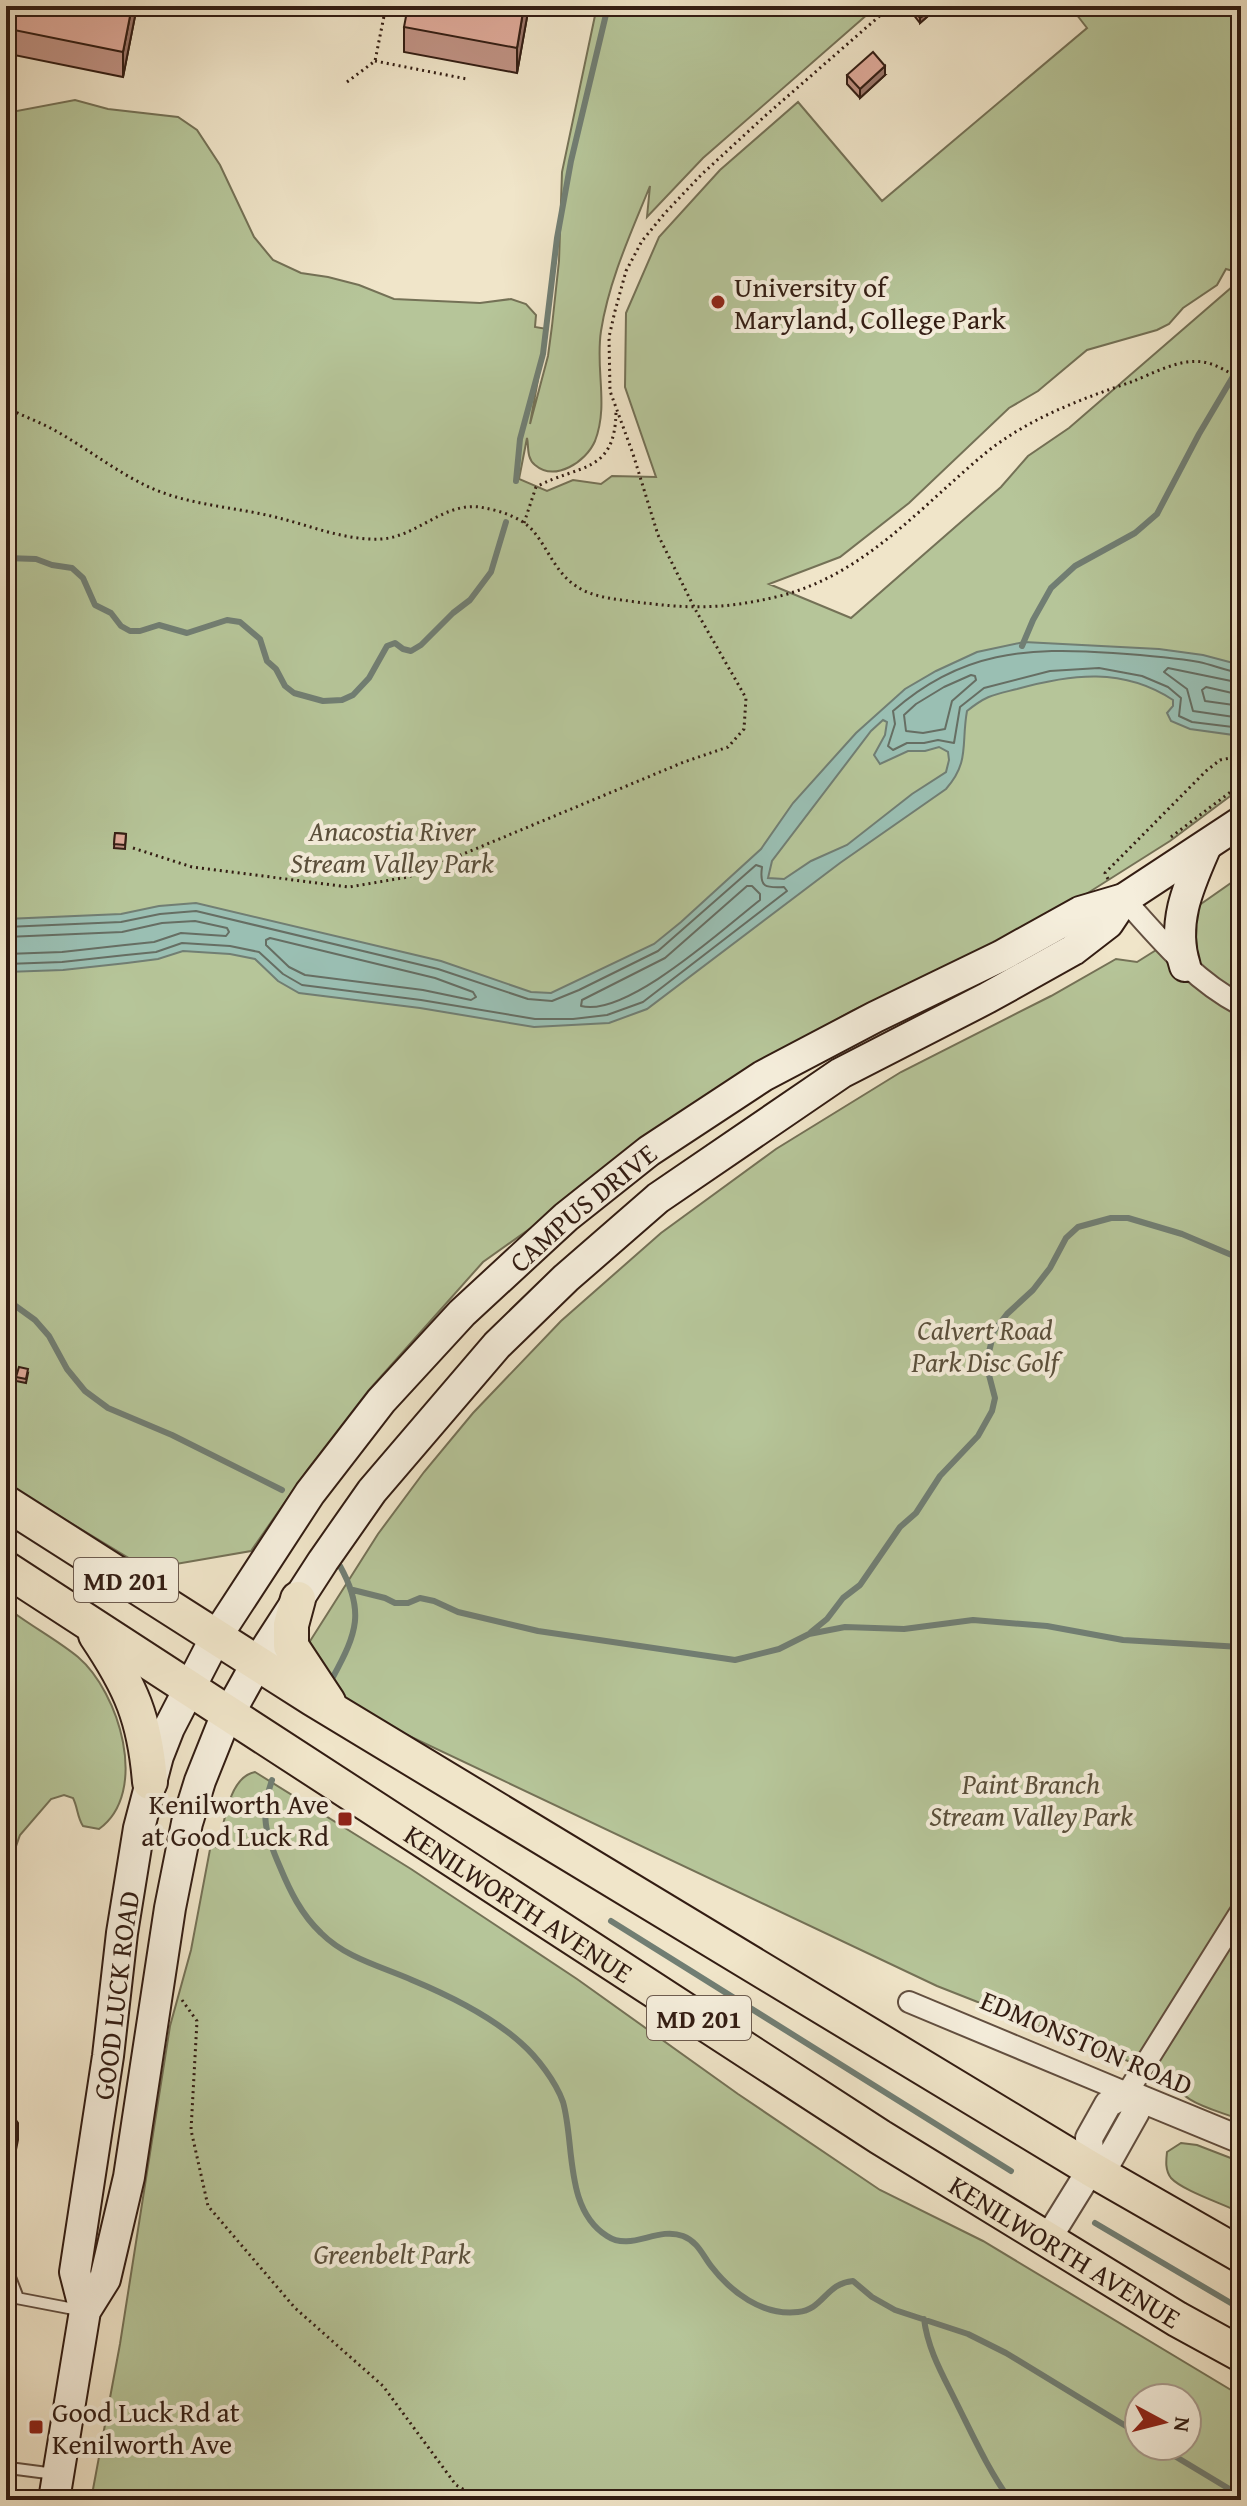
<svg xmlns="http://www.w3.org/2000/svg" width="1247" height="2506" viewBox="0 0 1247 2506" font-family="'Gentium Book Plus',serif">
	<rect width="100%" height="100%" fill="#f0e5c9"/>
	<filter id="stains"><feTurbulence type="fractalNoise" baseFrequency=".0025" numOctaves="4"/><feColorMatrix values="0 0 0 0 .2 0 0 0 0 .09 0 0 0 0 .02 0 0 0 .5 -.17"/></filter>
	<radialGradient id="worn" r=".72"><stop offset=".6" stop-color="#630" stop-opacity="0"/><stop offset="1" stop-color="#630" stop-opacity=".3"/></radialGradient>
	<!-- green -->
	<path fill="#b6c599" stroke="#747156" stroke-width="2" fill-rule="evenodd" d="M597,6h280l-174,152 -56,59 3,-31c-19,47 -41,94 -49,145 -6,38 8,74 -6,110 -9,21 -40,41 -60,24 -9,-7 -6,-20 -8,-27l-8,41 28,12 26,-11 28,4 11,-8 44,1 -31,-90 1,-74 33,-76 61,-67 78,-68 84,99 205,-173 -17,-22h171v782l-71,53 -87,55 -90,49 -141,66 -72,40 -297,211 -114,128 -61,79 -57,82 -104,18 -141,-85v-1371l69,-13 33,9 70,8 19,13 23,35 34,72 19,23 28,13 27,4 31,8 35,14 86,4 31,-4 15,5 10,11 -1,12 12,2 -17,95 18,-68 4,-30 7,-65 3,-89zM1226,269l14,4v7l-171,148 -41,28 -27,31 -150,131 -82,-34 71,-27 69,-54 100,-95 29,-17 49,-41 70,-20 12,-6 14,-16 34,-23z
		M1241,876v1244c-26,-11 -64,-16 -71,-47l-24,-9 -18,-3 -191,-75 -627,-297 -12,-29 80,-126 46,-62 49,-59 88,-92 100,-88 115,-84 125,-77 150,-76 65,-37 21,3 59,-37 2,-19z
		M6,1607c23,18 50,32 72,50 41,35 72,135 21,172l-16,-3c-6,-9 -5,-18 -10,-28l-9,-3 -13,4 -31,36 -6,17 1,39 -9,76z
		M255,1772l156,97 166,110 161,115 142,96 103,51 258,155v104h-1150l29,-156 50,-318 21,-76 20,-106 7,4c6,-23 10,-71 37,-76zM1139,2398h48v48h-48z
		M1181,2143l16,2 44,17v51c-17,-9 -58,-22 -70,-35 -6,-8 -5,-17 -4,-26z"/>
	<!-- water -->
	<path fill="#9abfb3" stroke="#717e73" stroke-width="2" fill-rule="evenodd" d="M1024,642l135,7 44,6 38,10v71l-51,-7 -19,-8 -4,-8 6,-7v-6c-50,-33 -102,-26 -156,-11 -24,6 -30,6 -50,22 -6,33 3,51 -21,78l-106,74 -193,146 -38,14 -75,4 -114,-19 -121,-15 -21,-12 -23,-22 -25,-5 -47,-3 -25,8 -31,4 -64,7 -57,2v-53l115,-5 38,-8 37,-3 245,58 90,31 20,1 103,-49 27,-22 80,-73 32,-46 63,-70 49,-44 31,-18 41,-19zM883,720l4,2 -2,13 -11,20 6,9 28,-13h17l14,-4 9,5 1,8 -3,12 -34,22 -65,51 -36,16 -27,18 -16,-1 4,-17 99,-130z"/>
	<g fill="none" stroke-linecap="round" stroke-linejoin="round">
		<!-- shore -->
		<path stroke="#666e63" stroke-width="2" d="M1241,673c-14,-2 -28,-8 -42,-11 -28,-5 -57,-7 -86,-9 -86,-6 -152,-2 -220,58l2,13 -7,22 5,4 14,-7h17l14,-3 16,3 6,-36 24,-19 66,-17 49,-3 43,8 26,11 13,11 -2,18 13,6 49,6
			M971,675l4,1 1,4 -24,21 -7,28 -22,4 -17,-2 -2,-16 12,-11 28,-17z
			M1241,683l-73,-15 -4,4 23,17 6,22 48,7
			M1241,695l-35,-8 -4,3 3,11 36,5
			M747,886h5l8,8v6c-37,29 -134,118 -179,106l1,-6 83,-42z
			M6,927l115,-5 39,-8 36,-3 242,58 90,30 24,2 27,-11 79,-39 98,-86 6,2c-3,21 4,21 22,20l3,4 -144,111 -36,13 -34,4h-38l-114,-19 -119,-15 -19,-11 -24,-22 -29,-6 -48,-3 -26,9 -30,3 -64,7 -56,2
			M6,937l116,-5 40,-9 33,-2 32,7 2,4 -3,4 -45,-3 -27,9 -29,3 -63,7 -56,2
			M270,938l165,40 38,14 3,5 -5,3 -48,-10 -118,-15 -16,-8 -23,-22v-5z"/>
		<!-- stream -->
		<path stroke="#717e73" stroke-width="6" d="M516,481l4,-42 23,-85 14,-116 14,-77 37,-155
			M6,558l30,1 16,6 20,3 11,10 12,27 16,8 10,13 9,5h10l19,-6 28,8 40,-13 13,2 20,17 7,22 9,8 9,17 9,7 29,8 19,-1 11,-5 16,-17 18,-32 8,-3 8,6 8,2 10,-6 32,-32 17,-13 21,-28 15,-50
			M1022,646l11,-26 18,-32 24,-22 60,-33 22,-19 42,-80 42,-71
			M6,1299l29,21 14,16 18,33 18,22 23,17 64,27 110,55
			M353,1590l32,8 10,5h13l12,-5 14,3 24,11 80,19 197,29 44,-11 30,-15 36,-7 59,2 69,-9 74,6 76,14 118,7
			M811,1632l16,-13 16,-21 17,-13 40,-58 16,-14 24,-37 38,-40 14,-25 3,-13 -6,-23v-23l5,-21 13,-17 26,-24 17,-22 16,-30 12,-11 33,-9h17l54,16 59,25
			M333,1677c24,-44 32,-66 7,-111
			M272,1780c-12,35 -7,53 8,87 10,24 21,47 41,66 25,25 59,33 91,47 36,15 79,36 109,63 16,14 35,39 42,59 12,42 1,107 44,134 24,16 50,-10 76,0 15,6 19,18 28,30 20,26 51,50 87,46 25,-2 28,-29 55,-31l19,16 23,13 73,24 38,19 133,81
			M611,1921l400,250
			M1095,2223l146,86
			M924,2319c4,32 20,58 34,87 16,32 31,65 52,94
			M1158,2446l83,50"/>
		<defs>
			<path id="service" d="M6,2267l12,31
				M6,2296l73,14
				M6,2470l3,-2 46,6"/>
			<path id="minor" d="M1124,899c36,40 69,81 117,106
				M909,2002l218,91 114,-182"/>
			<path id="tertiary" d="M1127,2093l114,47
				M1091,2169l-2,-31 19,-34 19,-11
				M1047,2240l44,-71 18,-9 27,-48 -9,-19"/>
			<g id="secondary">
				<path d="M1185,966c-14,-43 4,-81 21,-120"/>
				<path id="s1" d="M85,2311l-10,-39 33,-216 14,-123 17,-105 19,-72 11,-28 47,-91 94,-144 34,-44 37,-48 81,-88 104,-96 83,-66 114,-75 112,-59 126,-61 79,-44 44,-13 117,-77"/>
				<path d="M54,2500l31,-189 20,-32 24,-102 41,-269 17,-85 13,-42 22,-55 35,-63 66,-102 49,-70 125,-146 69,-67 92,-80 183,-125 146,-75 86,-48 35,-27 16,-24"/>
			</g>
			<g id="primary">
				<path d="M6,1503l306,195 779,471 150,86"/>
				<path id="s2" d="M6,1569l874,568 297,182 64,35"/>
				<path d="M298,1599l-7,26v21l37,56"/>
				<path d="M96,1635c35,52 49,84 54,147"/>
			</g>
		</defs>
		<!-- service casing -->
		<use href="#service" stroke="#624f40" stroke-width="14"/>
		<!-- minor casing -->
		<use href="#minor" stroke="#624f40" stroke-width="24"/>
		<!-- tertiary casing -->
		<use href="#tertiary" stroke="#624f40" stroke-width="30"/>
		<!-- secondary casing -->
		<use href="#secondary" stroke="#331d13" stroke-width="34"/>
		<!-- primary casing -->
		<use href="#primary" stroke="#331d13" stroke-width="38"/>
		<!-- path -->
		<path stroke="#331d13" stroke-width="3" stroke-dasharray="2 4" stroke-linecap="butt" d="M136,7l10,2 3,-3
			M375,61l92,18
			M347,82l28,-21 11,-55
			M6,407c16,9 34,15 50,24 32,18 62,42 95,57 41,18 86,19 128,30 32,8 68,23 102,21 37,-2 65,-40 104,-31 16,3 38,10 49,24 14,17 22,41 42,54 14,10 36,13 53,15 59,8 93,9 151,-5 86,-22 142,-91 208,-145 42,-33 93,-52 143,-69 21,-8 49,-24 72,-20 14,2 26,11 38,17
			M524,523l12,-36c43,-23 79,-13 80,-75
			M1171,837l70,-53
			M133,848l59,19 157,20 59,-10 276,-115 44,-15 16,-18 2,-31 -51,-89 -37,-74 -25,-81 -23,-63 -1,-54 6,-26 11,-40 16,-30 23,-28 36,-38 64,-59 126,-110
			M1108,879l-3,-6 101,-102 14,-11 21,-4
			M182,2000l15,21 -6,109 17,76 87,102 88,78 73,99 25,15"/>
		<!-- service -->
		<use href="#service" stroke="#f5eedc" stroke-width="10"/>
		<!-- minor -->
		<use href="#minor" stroke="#f5eedc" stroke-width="20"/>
		<!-- tertiary -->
		<use href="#tertiary" stroke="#f5eedc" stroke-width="26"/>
		<!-- secondary -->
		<use href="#secondary" stroke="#f5eedc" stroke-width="30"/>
		<!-- primary -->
		<use href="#primary" stroke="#f0e5c9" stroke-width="34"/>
	</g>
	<!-- wall -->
	<path fill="#c09284" stroke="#331d13" stroke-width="2" d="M6,6h131l-14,71 -109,-22v-6l-8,-2z
		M529,6l-12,67 -113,-21v-25z
		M909,6h14l5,10 -8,7 -11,-14z
		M847,75h38l-25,23 -13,-14z
		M115,833l11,1 -1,15 -11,-1z
		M28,1373l-2,10 -10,-2v-4z"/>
	<!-- shaded-wall -->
	<path fill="#9c776c" stroke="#331d13" stroke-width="2" d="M132,6h5l-14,71v-25z
		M524,6h5l-12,67v-25z
		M928,12v4l-8,7v-5z
		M885,66v9l-25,23v-9z
		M18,2123v17l-9,44 -3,2v-17z"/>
	<!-- building -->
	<path fill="#dfaa9a" stroke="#331d13" stroke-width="2" d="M6,6h126l-9,46 -109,-22 1,-6 -9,-1z
		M408,6h116l-7,42 -113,-21z
		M910,6h13l5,6 -8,6z
		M873,52l12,14 -25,23 -13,-14z
		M115,833l11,1 -1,11 -11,-1z
		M19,1367l9,2 -2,10 -10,-2z
		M6,2106l12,17 -9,44 -3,2z"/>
	<!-- markers -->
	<g fill="#8f2418" stroke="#f5eedc" stroke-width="3">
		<circle cx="718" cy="302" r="8"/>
		<rect x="337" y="1811" width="16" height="16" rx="4"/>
		<rect x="28" y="2419" width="16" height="16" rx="4"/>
	</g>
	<g text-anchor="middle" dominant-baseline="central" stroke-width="8" stroke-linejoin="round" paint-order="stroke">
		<!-- shield labels -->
		<g fill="#f5eedc" stroke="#6d5c4f" stroke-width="2">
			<rect x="74" y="1558" width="104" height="44" rx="6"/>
			<rect x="647" y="1996" width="104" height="44" rx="6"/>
		</g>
		<g font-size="26" font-weight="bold" fill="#331d13">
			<text x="126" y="1580">MD 201</text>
			<text x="699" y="2018">MD 201</text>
		</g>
		<!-- poi labels -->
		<g font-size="28" fill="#331d13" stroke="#f5eedc" text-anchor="start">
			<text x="734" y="286">University of<tspan x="734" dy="32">Maryland, College Park</tspan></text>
			<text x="329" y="1803" text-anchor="end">Kenilworth Ave<tspan x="329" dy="32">at Good Luck Rd</tspan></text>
			<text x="52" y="2411">Good Luck Rd at<tspan x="52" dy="32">Kenilworth Ave</tspan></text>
		</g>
		<!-- park labels -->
		<g font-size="28" font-style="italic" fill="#5a4f3b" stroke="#f5eedc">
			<text x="392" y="830">Anacostia River<tspan x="392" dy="32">Stream Valley Park</tspan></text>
			<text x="985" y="1329">Calvert Road<tspan x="985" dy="32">Park Disc Golf</tspan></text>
			<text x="1031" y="1783">Paint Branch<tspan x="1031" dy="32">Stream Valley Park</tspan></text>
			<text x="392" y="2253">Greenbelt Park</text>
		</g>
		<!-- street labels -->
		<g font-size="28" fill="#331d13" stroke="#f5eedc">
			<text stroke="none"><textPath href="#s1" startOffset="1264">CAMPUS DRIVE</textPath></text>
			<text stroke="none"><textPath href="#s2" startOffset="612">KENILWORTH AVENUE</textPath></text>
			<text stroke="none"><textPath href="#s1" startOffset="320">GOOD LUCK ROAD</textPath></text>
			<text transform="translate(1087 2042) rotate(23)">EDMONSTON ROAD</text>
			<text stroke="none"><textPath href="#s2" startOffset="1260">KENILWORTH AVENUE</textPath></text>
		</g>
	</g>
	<!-- margin -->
	<rect width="1247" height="2506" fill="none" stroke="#f0e5c9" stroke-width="32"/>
	<rect x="8" y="8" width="1231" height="2490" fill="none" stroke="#331d13" stroke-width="4"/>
	<rect x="16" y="16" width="1215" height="2474" fill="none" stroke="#331d13" stroke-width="2"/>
	<!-- north arrow -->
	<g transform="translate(1163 2422) rotate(97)"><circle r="38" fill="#f5eedc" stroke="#a79a8c" stroke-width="2"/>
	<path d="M0-6L14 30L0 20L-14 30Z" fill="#8f2418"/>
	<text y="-12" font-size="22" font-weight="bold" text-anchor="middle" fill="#331d13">N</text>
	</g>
	<rect width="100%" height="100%" filter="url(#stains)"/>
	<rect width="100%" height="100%" fill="url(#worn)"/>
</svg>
